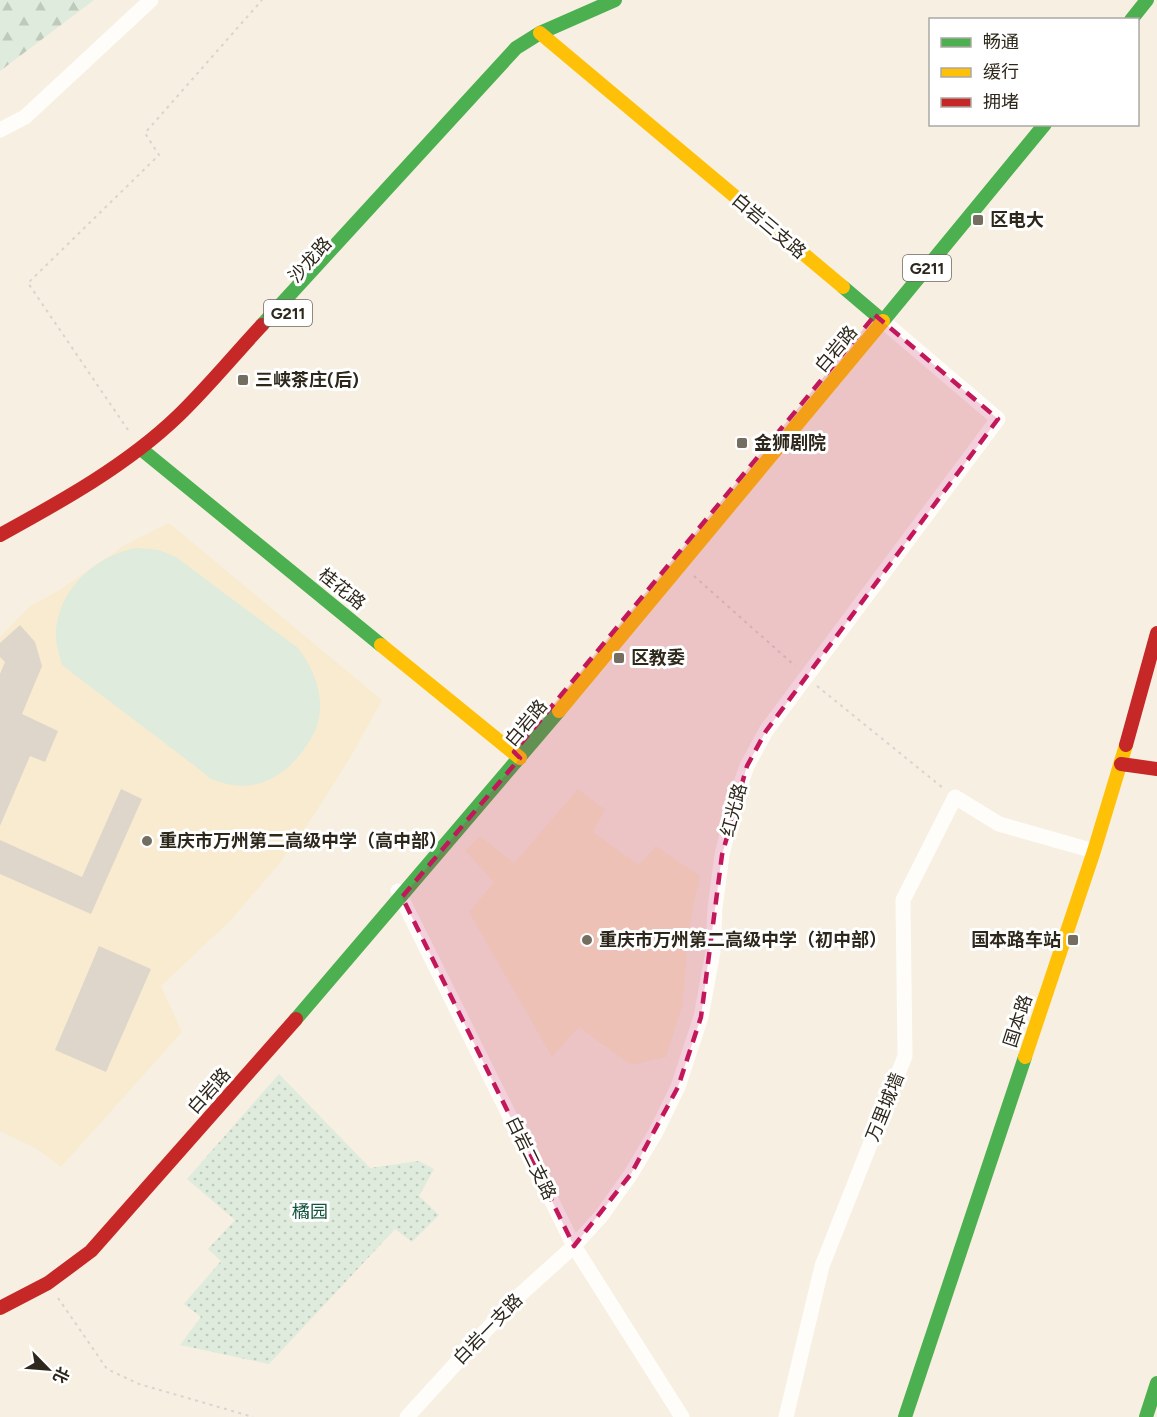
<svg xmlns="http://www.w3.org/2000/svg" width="1157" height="1417" viewBox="0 0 1157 1417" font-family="Figtree,'Noto Sans SC',sans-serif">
	<defs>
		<pattern id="grass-dots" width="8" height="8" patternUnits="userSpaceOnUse" patternTransform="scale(1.5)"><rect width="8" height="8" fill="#deebdd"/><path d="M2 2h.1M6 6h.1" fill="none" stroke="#bfcabd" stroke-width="1.8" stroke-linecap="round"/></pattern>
		<pattern id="forest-firs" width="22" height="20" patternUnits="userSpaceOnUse" patternTransform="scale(1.5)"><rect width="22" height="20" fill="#deebdd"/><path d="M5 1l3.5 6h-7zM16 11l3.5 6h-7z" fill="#bfcabd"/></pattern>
	</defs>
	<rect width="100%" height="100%" fill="#f7efe1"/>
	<!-- built -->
	<path fill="#f9ebcf" d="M169,523l213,177 -32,58 -38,60 -34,47 -48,56 -69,65 21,46 -121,135 -24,-18 -37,-18v-494l30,-31 28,-15 67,-46z
		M578,789l27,21 -12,22 46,33 17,-19 44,30 -10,46 -8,84 -16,51 -35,8 -52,-38 -27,30 -83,-145 25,-30 -29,-31 15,-15 34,27z"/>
	<!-- grass -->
	<path fill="url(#grass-dots)" d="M279,1074l91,94 49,-7 15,8 -15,27 20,19 -27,27 -17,-13 -126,135 -89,-19 21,-28 -17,-13 37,-43 -13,-12 27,-29 -48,-41z"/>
	<!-- forest -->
	<path fill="url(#forest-firs)" d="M0,0h94l-94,71z"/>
	<!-- garden -->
	<path fill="#deebdd" d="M136,548l23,2 17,7 122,91c18,23 30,57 16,85 -20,38 -55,65 -100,47 -6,-2 -12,-9 -18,-13 -14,-11 -29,-22 -43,-33 -31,-23 -61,-46 -91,-69 -2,-9 -6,-19 -6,-28 -1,-45 38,-81 80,-89z"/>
	<!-- building -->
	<path fill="#ded6ca" d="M20,625l15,17 7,24 -20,48 36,17 -13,31 -15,-6 -30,70v-152l5,-12 -5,-5v-14z
		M121,789l21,10 -51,115 -91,-40v-34l82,37z
		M99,946l52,23 -45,103 -51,-22z"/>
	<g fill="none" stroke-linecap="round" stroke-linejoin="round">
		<!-- path -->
		<path stroke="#d7d5d1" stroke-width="2" stroke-dasharray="3 4.5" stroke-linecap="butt" d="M128,430l-100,-147 131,-128 -14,-22 117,-133
			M694,576l101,90
			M817,686l126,102
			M58,1298l49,71 32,15 114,33"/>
		<!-- street -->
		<path stroke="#fefdfa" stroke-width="15" d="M0,130l25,-13 126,-117
			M398,891l176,355 108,171
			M407,1417l104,-114 63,-57 28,-31 29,-41 25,-42 22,-45 23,-70 12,-65 2,-44 7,-53 13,-54 12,-35 19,-35 232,-312 -115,-98
			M786,1417l36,-151 83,-210 -2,-156 52,-103 44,27 95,27"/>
		<!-- fast -->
		<path stroke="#4caf50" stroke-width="14" d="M1131,20l16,-20
			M843,287l40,34 162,-197
			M262,325l254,-277 24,-15 75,-33
			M141,449l240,196
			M296,1019l263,-308
			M905,1417l120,-360
			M1146,1417l11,-34"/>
		<!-- slow -->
		<path stroke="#ffc107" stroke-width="14" d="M540,33l303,254
			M381,645l139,113
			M559,711l324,-390
			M1025,1057l69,-206 32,-106"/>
		<!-- jam -->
		<path stroke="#c62828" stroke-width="14" d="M0,535c62,-34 127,-70 178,-119 30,-29 56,-61 84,-91
			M1126,745l31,-112
			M1121,764l36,5
			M0,1308l48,-25 43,-32 205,-232"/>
	</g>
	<!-- marked area -->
	<path fill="#c2185b" fill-opacity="0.2" stroke="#c2185b" stroke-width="4.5" stroke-dasharray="12 8" stroke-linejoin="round" d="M875,315l123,104 -232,312 -19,35 -25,89 -21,162 -23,70 -47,87 -57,72 -172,-349 118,-139 -6,-6z"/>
	<!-- markers -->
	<g fill="#746e61" stroke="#fff" stroke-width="2">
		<rect x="972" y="214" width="12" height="12" rx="3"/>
		<rect x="237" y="374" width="12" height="12" rx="3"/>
		<rect x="736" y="437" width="12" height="12" rx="3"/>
		<rect x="613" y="652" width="12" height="12" rx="3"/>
		<circle cx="147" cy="841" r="6"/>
		<circle cx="587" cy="940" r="6"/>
		<rect x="1067" y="934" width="12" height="12" rx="3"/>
	</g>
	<g text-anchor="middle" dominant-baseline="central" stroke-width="6" stroke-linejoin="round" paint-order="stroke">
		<!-- shield labels -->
		<g fill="#fff" stroke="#6d6860" stroke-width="1.5">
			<rect x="903" y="255" width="48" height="26" rx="4.5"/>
			<rect x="264" y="300" width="48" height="26" rx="4.5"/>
		</g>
		<g font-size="16" font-weight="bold" fill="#2e281c">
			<text x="927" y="268">G211</text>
			<text x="288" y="313">G211</text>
		</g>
		<!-- poi labels -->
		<g font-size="18" font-weight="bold" fill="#2e281c" stroke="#fff" text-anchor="start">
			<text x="990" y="220">区电大</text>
			<text x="255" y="380">三峡茶庄(后)</text>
			<text x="754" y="443">金狮剧院</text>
			<text x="631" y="658">区教委</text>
			<text x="159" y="841">重庆市万州第二高级中学（高中部）</text>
			<text x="599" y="940">重庆市万州第二高级中学（初中部）</text>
			<text x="1061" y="940" text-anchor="end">国本路车站</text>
		</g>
		<!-- street labels -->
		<g font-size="18" fill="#2e281c" stroke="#fff">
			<text transform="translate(769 226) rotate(40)">白岩三支路</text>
			<text transform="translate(310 260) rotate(-48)">沙龙路</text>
			<text transform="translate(836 349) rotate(-50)">白岩路</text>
			<text transform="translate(342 589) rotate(39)">桂花路</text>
			<text transform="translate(526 723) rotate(-50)">白岩路</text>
			<text transform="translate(734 810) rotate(-75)">红光路</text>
			<text transform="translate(1018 1021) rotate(-72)">国本路</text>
			<text transform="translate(209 1091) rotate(-48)">白岩路</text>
			<text transform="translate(885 1107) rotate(-68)">万里城墙</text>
			<text transform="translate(531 1158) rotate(64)">白岩二支路</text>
			<text transform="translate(488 1329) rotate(-46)">白岩一支路</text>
		</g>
		<!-- park labels -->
		<g font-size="18" fill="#14553d" stroke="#fff">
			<text x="310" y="1212">橘园</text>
		</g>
	</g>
	<!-- legend -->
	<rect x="929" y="18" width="210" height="108" fill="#ffffff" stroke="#aba9a4" stroke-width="1.5"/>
	<rect x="941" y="38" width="30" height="9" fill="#4caf50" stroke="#aba9a4" stroke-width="1.5"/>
	<text x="983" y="48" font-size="18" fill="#2e281c">畅通</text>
	<rect x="941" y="68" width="30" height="9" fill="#ffc107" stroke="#aba9a4" stroke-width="1.5"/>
	<text x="983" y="78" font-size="18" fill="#2e281c">缓行</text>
	<rect x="941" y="98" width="30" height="9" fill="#c62828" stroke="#aba9a4" stroke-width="1.5"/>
	<text x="983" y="108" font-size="18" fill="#2e281c">拥堵</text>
	<!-- north arrow -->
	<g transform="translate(48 1369) rotate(115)" stroke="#ffffff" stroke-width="4.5" paint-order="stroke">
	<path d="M0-4.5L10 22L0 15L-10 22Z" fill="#2e281c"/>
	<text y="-9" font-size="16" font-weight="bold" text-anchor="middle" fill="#2e281c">北</text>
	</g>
</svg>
